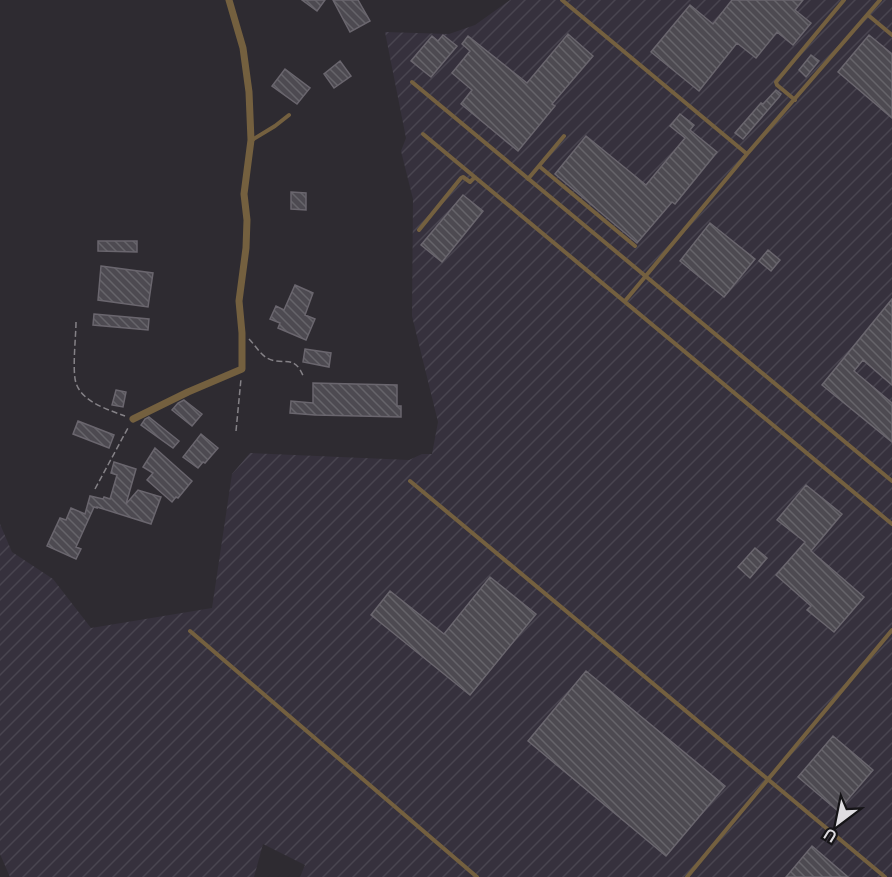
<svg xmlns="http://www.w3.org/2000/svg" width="892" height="877" viewBox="0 0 892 877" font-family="Mulish,sans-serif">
	<defs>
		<pattern id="industrial-furrows" width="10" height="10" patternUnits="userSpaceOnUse" patternTransform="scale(1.5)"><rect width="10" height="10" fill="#36313d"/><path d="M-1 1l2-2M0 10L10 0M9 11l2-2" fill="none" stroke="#494550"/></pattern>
		<pattern id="building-back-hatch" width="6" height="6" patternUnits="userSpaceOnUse" patternTransform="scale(1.5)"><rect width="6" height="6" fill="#4d4a51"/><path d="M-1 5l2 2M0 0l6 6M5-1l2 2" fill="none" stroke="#66646a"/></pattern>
	</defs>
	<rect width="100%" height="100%" fill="#2e2b31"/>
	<!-- industrial -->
	<path fill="url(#industrial-furrows)" d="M510,0h382v877h-592l5,-12 -42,-21 -9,33h-244l-10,-23v-330l12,28 41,27 38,49 121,-20 20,-134 18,-21 159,7 13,-6h10l6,-32 -26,-106 1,-117 -12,-48 5,-13 -21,-106 64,2 26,-9z"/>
	<!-- building -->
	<path fill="url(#building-back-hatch)" stroke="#6a666e" stroke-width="1.5" d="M302,0h23l-8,11z
		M333,0h25l12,21 -20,11z
		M732,0h71l-8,10 16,13 -18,22 -16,-13 -21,26 -19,-15 -38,48 -48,-39 39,-47 23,19z
		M568,34l25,22 -41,48 3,2 -37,45 -57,-47 11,-14 -20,-17 18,-22 -8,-7 6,-8 59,47z
		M443,35l14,11 -26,31 -20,-16 21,-25 6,5z
		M869,35l23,19v64l-54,-46z
		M811,55l8,6 -13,16 -7,-7z
		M340,61l11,15 -17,12 -10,-14z
		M285,69l25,19 -13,16 -25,-18z
		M776,90l5,4 -2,3 -36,42 -8,-6 26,-30 2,1z
		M680,114l14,11 -4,5 27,22 -42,52 -3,-2 -35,41 -82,-69 31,-38 60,49 39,-47 -15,-12z
		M291,192l15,1v17l-15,-1z
		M463,195l20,16 -41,51 -21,-17z
		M710,223l45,36 -31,38 -44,-36z
		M98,241h39v11l-39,-1z
		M768,250l12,10 -9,11 -12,-10z
		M101,266l52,7 -5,34 -50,-7z
		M295,285l18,8 -8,22 10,4 -9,21 -28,-12 2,-5 -10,-4 6,-13 8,4z
		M892,299v86l-29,-25 -9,11 38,32v39l-70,-57z
		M94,314l55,5 -1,11 -55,-5z
		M305,349l26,4 -2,14 -26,-5z
		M313,383l84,2v21h4v11l-86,-2 -25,-2 1,-12 22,2z
		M116,390l10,2 -3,15 -11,-2z
		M184,400l18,14 -10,12 -20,-16 6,-7z
		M149,417l30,24 -6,7 -32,-23 4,-6z
		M78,421l36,14 -5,13 -36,-14z
		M201,434l17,14 -13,15 -2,-1 -5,6 -15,-11z
		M155,448l37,33 -14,17 -2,-1 -4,5 -25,-22 6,-7 -10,-6z
		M114,462l22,7 -10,35 12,-14 23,7 -10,27 -54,-17v1l-3,-1 -18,40 5,2 -5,10 -29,-13 13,-28 6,2 5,-12 14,6 5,-18 13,3 1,-2 6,2 7,-24 -6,-2z
		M806,485l36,29 -31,37 53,46 -30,35 -27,-22 4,-4 -35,-31 29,-33 -28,-22z
		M755,548l12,10 -17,20 -12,-11z
		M490,577l46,37 -66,81 -99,-80 19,-24 54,43z
		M586,671l139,115 -59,70 -138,-115z
		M833,736l40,34 -35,41 -40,-34z
		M812,846l36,31h-62z"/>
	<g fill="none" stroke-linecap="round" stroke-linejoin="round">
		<!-- path -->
		<path stroke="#858287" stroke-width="1.5" stroke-dasharray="6 3" stroke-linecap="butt" d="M76,322c0,14 -4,49 0,61 6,19 33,27 49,33
			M249,339c6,6 11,15 18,19 17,9 27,-6 37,20
			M236,431l5,-52
			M95,489l34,-63"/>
		<!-- service -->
		<path stroke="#74603f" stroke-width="4" d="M562,0l185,154
			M868,15l24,20
			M412,82l480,399
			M795,100l-18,-15 -1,-3 68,-82
			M423,134l469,390
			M252,140l23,-14 14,-11
			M539,166l96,80
			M528,179l36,-43
			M419,230l42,-52 2,-1 7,5 5,-5
			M625,301l122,-147 133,-154
			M410,481l475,396
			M190,631l287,246
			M687,877l205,-247"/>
		<!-- minor -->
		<path stroke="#74603f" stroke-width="7" d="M133,419l55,-27 54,-23v-36l-3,-32 7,-53 1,-28 -3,-26 7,-54 -2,-48 -6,-44 -14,-48"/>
	</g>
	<!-- north arrow -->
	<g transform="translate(838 823) rotate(212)" stroke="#151417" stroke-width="4.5" paint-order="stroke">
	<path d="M0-4.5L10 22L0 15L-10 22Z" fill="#dfdde1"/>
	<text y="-9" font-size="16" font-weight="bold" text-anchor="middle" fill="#dfdde1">U</text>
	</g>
</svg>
